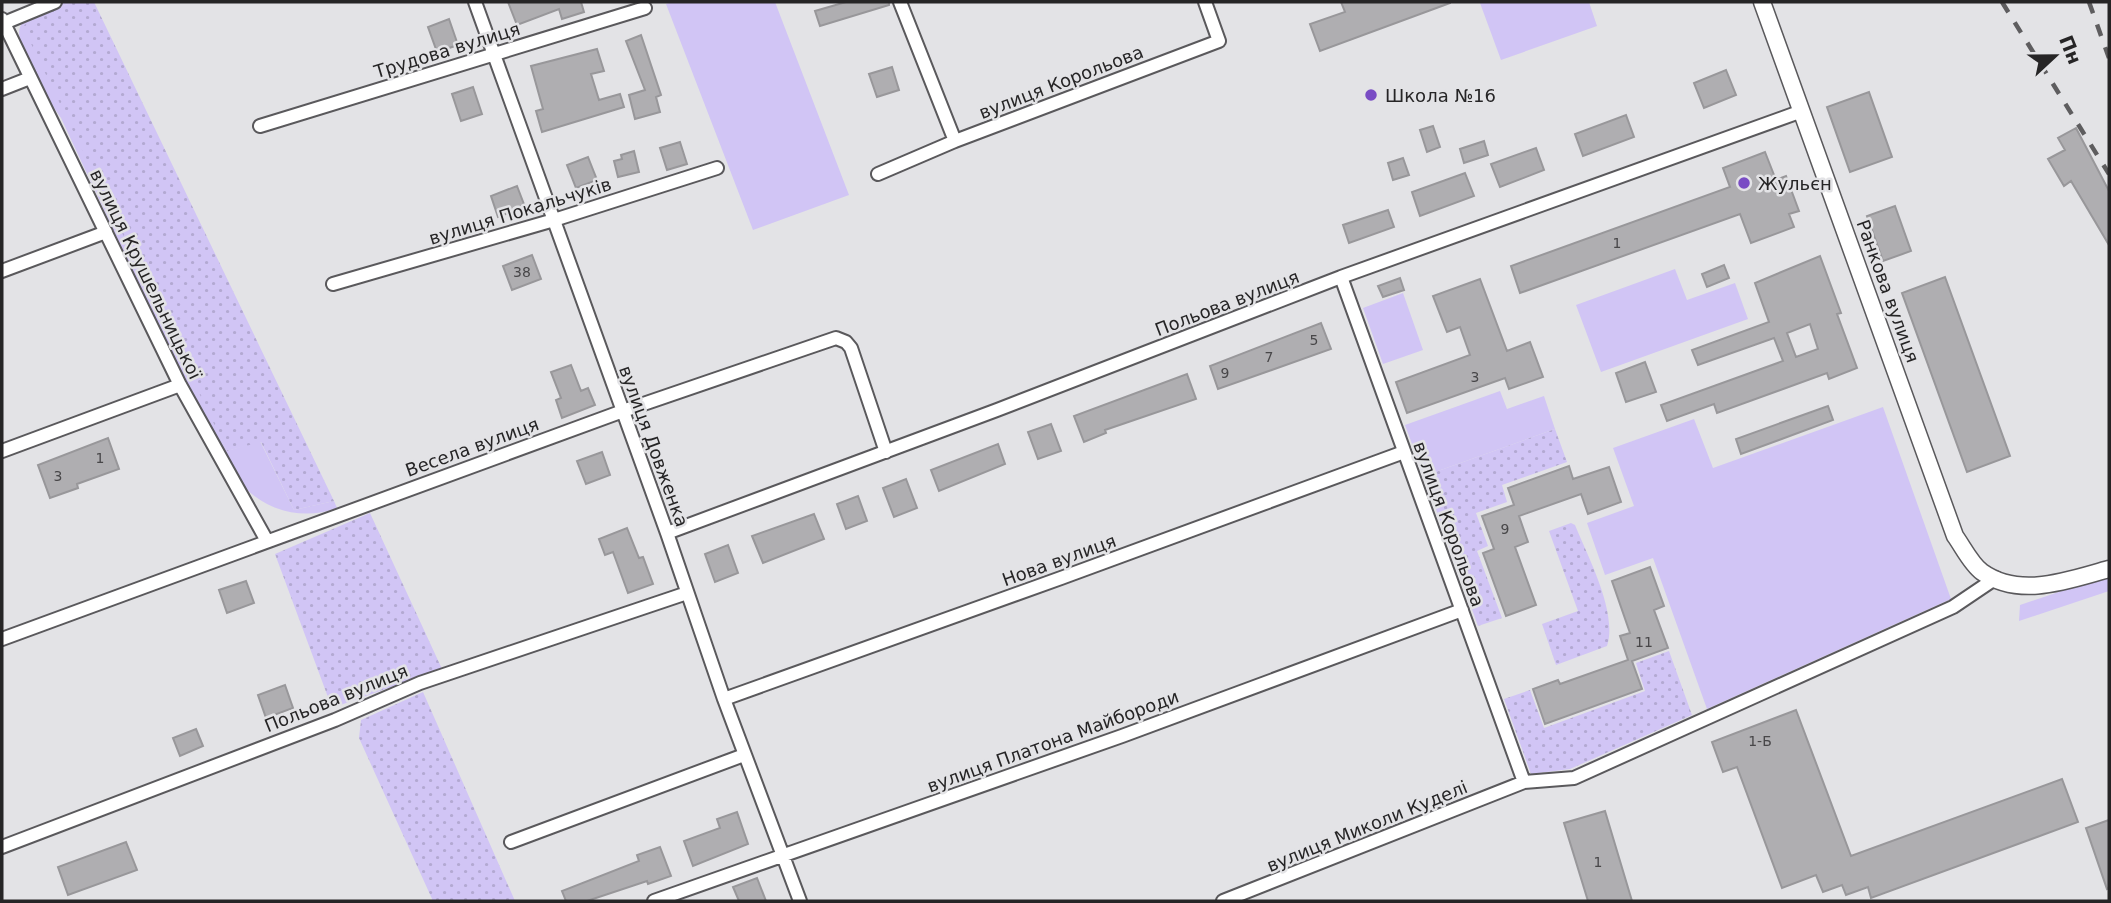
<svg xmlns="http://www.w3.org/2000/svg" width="2111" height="903" viewBox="0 0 2111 903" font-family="'DejaVu Sans',sans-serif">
	<defs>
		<pattern id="park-dots" width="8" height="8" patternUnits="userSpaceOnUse" patternTransform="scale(1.75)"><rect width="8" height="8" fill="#d1c5f5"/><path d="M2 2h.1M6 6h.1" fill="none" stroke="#b3a9d2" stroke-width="1.8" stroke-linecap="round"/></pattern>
	</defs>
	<rect width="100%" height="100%" fill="#e3e3e6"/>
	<!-- grass -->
	<path fill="#d1c5f5" d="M64,2h9l-43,17 197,432 33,-10 34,69 40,-9 3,7c-37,14 -77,1 -101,-30 -10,-13 -15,-30 -22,-44 -10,-20 -21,-38 -32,-57l-121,-259c-11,-16 -51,-75 -40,-93 7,-13 31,-18 43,-23z
		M672,2h103l74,193 -96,35 -87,-226z
		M1589,2l8,24 -96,34 -21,-57z
		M1675,269l12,31 48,-17 13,36 -147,53 -25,-67z
		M1403,293l20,57 -40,14 -20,-56z
		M1500,391l7,18 37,-13 11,33 -131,47 -19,-51z
		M1883,407l68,192 -244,110 -54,-151 -48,17 -18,-52 47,-17 -21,-58 81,-29 19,49z
		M2109,575v16l-90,30 1,-16z"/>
	<!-- park -->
	<path fill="url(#park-dots)" d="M73,2h21l240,499 -40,9 -33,-68 -34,9 -204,-424 7,-8z
		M1555,429l12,33 -65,23 5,17 -31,11 12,33 -11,5 25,67 -24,8 -54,-150z
		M370,513l72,156 -110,39 -57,-154z
		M1571,523l4,2c13,32 43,88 32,121l-51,19 -14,-41 36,-13 -29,-80z
		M1669,651l23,64 -122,54 -39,5 -27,-75 26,-9 14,38 101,-37 -9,-28z
		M423,692l92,209h-82l-74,-163 2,-18z"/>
	<!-- building -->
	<path fill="#afaeb1" stroke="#98979a" stroke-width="2" fill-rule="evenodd" d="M508,2h73l3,10 -22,7 -3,-10 -42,16z
		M846,2h43v3l-69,21 -5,-15z
		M1341,2h109v1l-130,48 -10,-27 35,-12z
		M449,19l9,26 -21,7 -9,-25z
		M641,35l20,60 -5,2 4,15 -25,7 -6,-24 16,-5 -19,-49z
		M597,49l7,22 -13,3 8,26 21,-6 4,13 -82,25 -6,-21 7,-2 -12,-43z
		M892,67l7,23 -22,7 -8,-23z
		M1726,70l10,25 -32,13 -10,-25z
		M473,87l9,27 -21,7 -9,-27z
		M1869,92l23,65 -42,15 -23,-65z
		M1626,115l8,22 -51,19 -8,-22z
		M1433,126l7,21 -13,5 -7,-22z
		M2076,128l33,63v54l-38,-64 -7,5 -16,-27 17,-9 -7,-12z
		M1484,141l4,14 -24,8 -4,-14z
		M680,142l7,22 -20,6 -7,-22z
		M1536,148l8,22 -44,17 -9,-23z
		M634,151l5,21 -21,5 -4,-16 8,-2 -1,-4z
		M1765,152l11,28 10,-4 13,35 -10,3 5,13 -43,16 -11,-29 -220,79 -9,-27 219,-79 -7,-19z
		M588,157l9,23 -21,8 -9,-23z
		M1403,158l6,17 -16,5 -5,-17z
		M1465,173l9,23 -54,20 -8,-24z
		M517,186l8,21 -27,10 -7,-21z
		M1895,206l16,45 -28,10 -16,-45z
		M1388,210l6,17 -45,16 -6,-18z
		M532,255l9,24 -29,11 -9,-24z
		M1820,256l21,57 -4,1 20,54 -28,11 -2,-6 -110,40 -3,-9 -47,17 -6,-16 122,-44 -9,-23 -76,27 -6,-15 77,-28 -14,-39zM1810,324l8,25 -22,8 -9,-24z
		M1724,265l5,13 -22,9 -5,-13z
		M1945,277l65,179 -43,16 -65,-179z
		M1400,278l4,12 -21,7 -5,-11z
		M1480,279l27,72 23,-9 13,35 -34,12 -4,-11 -98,35 -11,-31 74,-27 -10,-28 -13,5 -14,-36z
		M1321,323l10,26 -113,40 -8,-23z
		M1645,362l11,30 -30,10 -10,-29z
		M571,365l10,26 7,-3 7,17 -33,13 -6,-18 5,-2 -10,-26z
		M1187,374l9,25 -91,31 1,3 -22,9 -10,-26z
		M1828,406l5,14 -92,34 -5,-15z
		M1051,424l10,27 -23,8 -10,-27z
		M108,438l11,31 -42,15 1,4 -28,10 -12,-33z
		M998,444l7,20 -66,27 -8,-21z
		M602,452l8,23 -24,9 -9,-23z
		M1569,466l4,13 36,-12 12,35 -33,12 -7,-20 -62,22 9,26 -13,5 21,58 -30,11 -23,-63 11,-4 -12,-33 32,-11 -6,-17z
		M906,479l11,29 -23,9 -11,-29z
		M858,496l9,25 -21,8 -9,-25z
		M814,514l10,25 -61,24 -11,-27z
		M627,528l12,30 4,-1 10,27 -25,9 -15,-41 -8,3 -6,-16z
		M728,545l10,28 -23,9 -10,-28z
		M1650,567l14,39 -10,4 14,38 -36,13 10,28 -97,35 -12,-35 25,-9 2,4 68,-24 -8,-24 10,-3 -18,-52z
		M246,581l8,22 -27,10 -8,-23z
		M285,685l8,23 -27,10 -8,-23z
		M1796,710l55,146 211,-77 16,43 -207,76 -3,-11 -22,8 -4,-10 -19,7 -7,-17 -34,13 -45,-121 -14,5 -11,-30z
		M196,729l7,17 -23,10 -7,-18z
		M1605,811l27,90h-44l-24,-78z
		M737,812l11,32 -55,22 -9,-25 36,-13 -3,-9z
		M2109,820v68l-2,1 -21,-61z
		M126,842l11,28 -69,25 -10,-28z
		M660,847l11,29 -23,8 -1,-3 -60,20h-21l-4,-10 77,-30 -2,-6z
		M757,878l9,23h-27l-6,-14z"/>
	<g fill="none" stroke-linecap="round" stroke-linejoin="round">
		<defs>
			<path id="minor" d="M475,2l192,531 57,166 76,202
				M900,2l55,139
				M2,19l178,366 87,156
				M4,23l51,-21
				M2,89l28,-11
				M260,126l385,-118
				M878,174l77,-33 264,-100 -14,-39
				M2,271l104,-39
				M1341,277l183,505
				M333,284l221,-64 163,-52
				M2,451l178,-66
				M667,533l330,-123 344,-133 461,-166
				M2,639l621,-228 213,-73 10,4 5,6 35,104
				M724,699l337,-121 343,-126
				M511,842l233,-87
				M2,847l333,-127 85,-37 267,-90
				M654,901l468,-165 340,-126
				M1223,901l301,-119 50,-4 379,-171 43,-29"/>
			<path id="tertiary" d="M1762,2l193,534c8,11 16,28 27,36 38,27 87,8 127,-3"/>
		</defs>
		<!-- minor casing -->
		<use href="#minor" stroke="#5a595c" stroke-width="16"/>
		<!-- tertiary casing -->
		<use href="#tertiary" stroke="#5a595c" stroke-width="19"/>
		<!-- minor -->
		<use href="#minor" stroke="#fff" stroke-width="12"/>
		<!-- tertiary -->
		<use href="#tertiary" stroke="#fff" stroke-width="16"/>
		<!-- rail -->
		<path stroke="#5e5d5f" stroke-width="4.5" stroke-dasharray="12 12" stroke-linecap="butt" d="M2002,2l107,172
			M2089,2l20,56"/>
	</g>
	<!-- markers -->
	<g fill="#794cc4" stroke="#e3e3e6" stroke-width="2.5">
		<circle cx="1371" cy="95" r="7"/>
		<circle cx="1744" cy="183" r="7"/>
	</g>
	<g text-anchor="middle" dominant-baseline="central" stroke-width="5" stroke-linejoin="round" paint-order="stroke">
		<!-- number labels -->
		<g font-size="14" fill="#484749">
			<text x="1617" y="243">1</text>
			<text x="522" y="272">38</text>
			<text x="1314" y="340">5</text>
			<text x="1269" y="357">7</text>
			<text x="1225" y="373">9</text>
			<text x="1475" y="377">3</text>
			<text x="100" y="458">1</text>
			<text x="58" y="476">3</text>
			<text x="1505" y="529">9</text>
			<text x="1644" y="642">11</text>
			<text x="1760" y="741">1-Б</text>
			<text x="1598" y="862">1</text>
		</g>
		<!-- street labels -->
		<g font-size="18" fill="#262526" stroke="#e3e3e6">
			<text transform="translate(447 50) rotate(-17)">Трудова вулиця</text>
			<text transform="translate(1061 82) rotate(-21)">вулиця Корольова</text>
			<text transform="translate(520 211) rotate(-17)">вулиця Покальчуків</text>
			<text transform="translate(146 274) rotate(64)">вулиця Крушельницької</text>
			<text transform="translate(1888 291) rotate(70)">Ранкова вулиця</text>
			<text transform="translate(1227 303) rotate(-21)">Польова вулиця</text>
			<text transform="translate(654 446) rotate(70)">вулиця Довженка</text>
			<text transform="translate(472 447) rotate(-20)">Весела вулиця</text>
			<text transform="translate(1449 524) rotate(70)">вулиця Корольова</text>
			<text transform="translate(1059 560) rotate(-20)">Нова вулиця</text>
			<text transform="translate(336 698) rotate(-22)">Польова вулиця</text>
			<text transform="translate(1053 741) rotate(-20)">вулиця Платона Майбороди</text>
			<text transform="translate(1367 826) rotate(-22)">вулиця Миколи Куделі</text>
		</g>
		<!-- poi labels -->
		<g font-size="18" fill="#262526" stroke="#e3e3e6" text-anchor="start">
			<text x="1385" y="95">Школа №16</text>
			<text x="1758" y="183">Жульєн</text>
		</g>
	</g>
	<!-- border -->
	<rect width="2111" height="903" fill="none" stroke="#262526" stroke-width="7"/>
	<!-- north arrow -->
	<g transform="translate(2055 56) rotate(68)" stroke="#e3e3e6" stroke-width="5" paint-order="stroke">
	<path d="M0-5L12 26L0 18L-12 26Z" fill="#262526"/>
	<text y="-10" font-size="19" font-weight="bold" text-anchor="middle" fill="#262526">Пн</text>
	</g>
</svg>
